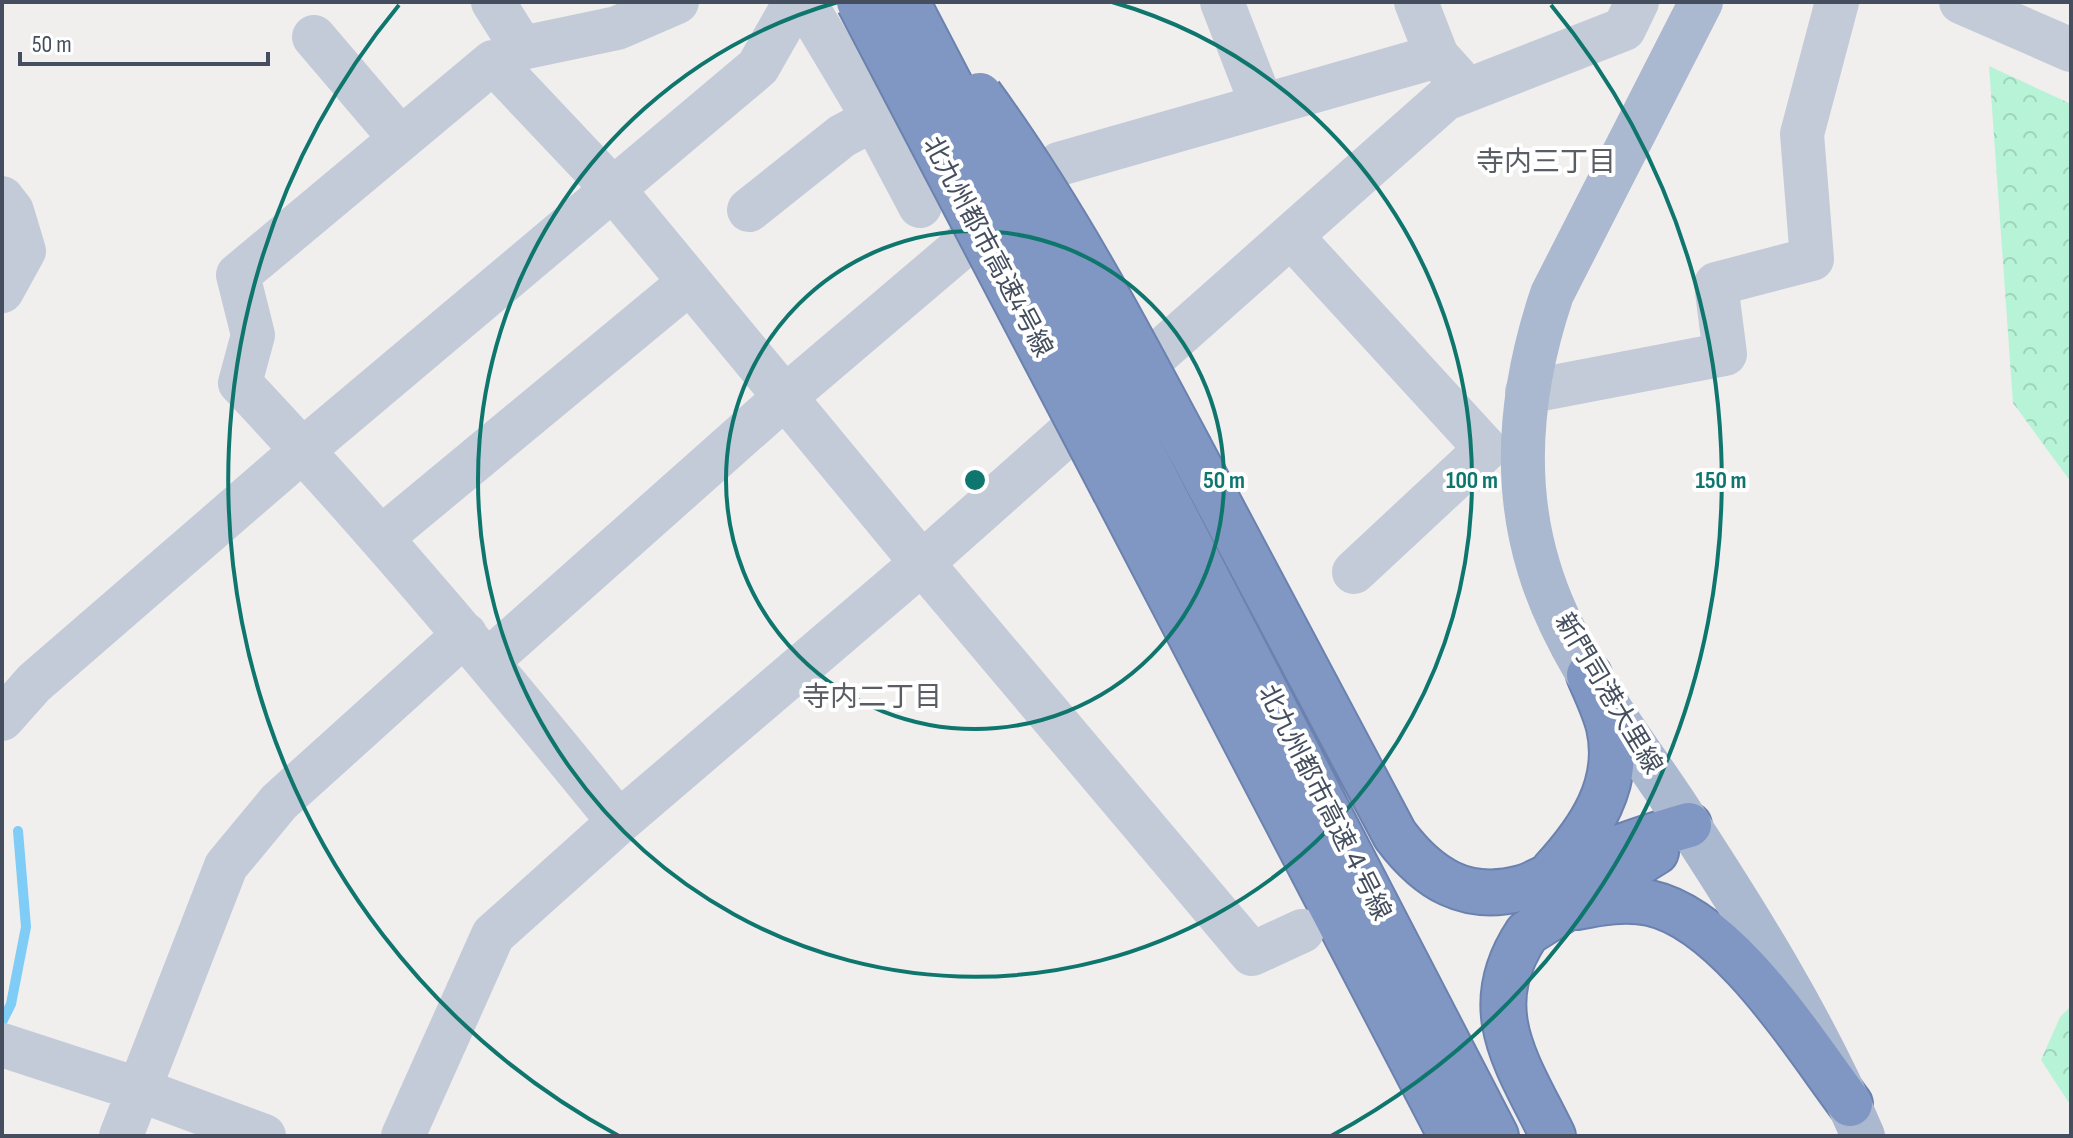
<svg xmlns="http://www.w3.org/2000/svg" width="2073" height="1138" viewBox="0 0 2073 1138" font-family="'Sofia Sans Condensed','Noto Sans JP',sans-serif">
	<defs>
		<pattern id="forest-crowns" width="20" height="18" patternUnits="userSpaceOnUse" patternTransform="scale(2)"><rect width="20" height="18" fill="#b7f4d7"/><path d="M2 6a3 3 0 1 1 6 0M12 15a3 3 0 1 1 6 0" fill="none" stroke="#9fd3bb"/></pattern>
	</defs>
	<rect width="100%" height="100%" fill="#f1eeee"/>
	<!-- forest -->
	<path fill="url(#forest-crowns)" d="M1989,66l82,38v378l-58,-79z
		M2071,1006v100l-30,-46 19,-43z"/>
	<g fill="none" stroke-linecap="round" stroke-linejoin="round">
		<!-- stream -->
		<path stroke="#7fccf6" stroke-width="10" d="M2,1022l9,-18 15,-77 -8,-96"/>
		<defs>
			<path id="highway" d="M1190,449l205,386c33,44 71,68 127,53 17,-5 34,-17 50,-23 39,-15 77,-29 117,-40
				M1151,470l345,666
				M1115,491l336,645
				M1553,871c37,-40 69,-87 56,-144 -4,-17 -13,-35 -20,-52
				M1577,907c24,-5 49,-9 73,-4 78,17 154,140 200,201
				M1553,1136c-35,-72 -77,-126 -26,-203l129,-81"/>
		</defs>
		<!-- highway casing -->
		<use href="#highway" stroke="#6b82af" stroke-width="48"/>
		<!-- minor -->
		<path stroke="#c3cbd8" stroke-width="44" d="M493,2l29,46 95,-20 60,-26
			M1222,2l40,103
			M1416,2l21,54 19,21
			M1961,2l110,48
			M314,37l87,102
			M874,119l46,87
			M2,198l10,13 12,40 -22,40
			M749,210l93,-74 32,-17 -70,-117
			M1291,236l195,213 -132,123
			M1527,392l198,-38 -9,-70 96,-25 -10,-125 35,-132
			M381,538l309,-256
			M488,661l297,-264 274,-233 378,-108
			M2,719l32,-36 269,-233 455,-383 37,-65
			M619,822c-122,-150 -246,-298 -379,-439l13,-48 -15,-60 255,-213 120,127 309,374 330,391 50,-23
			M2,1045l135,44 127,47
			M121,1136l105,-270 53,-64 186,-168
			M403,1136l90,-201 126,-113 303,-259 523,-464 179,-70 13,-27"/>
		<!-- major -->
		<path stroke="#aab8d0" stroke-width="44" d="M1701,2l-149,292c-30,89 -41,183 -13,274 26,87 87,162 136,236 70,107 138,214 188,332"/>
		<!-- highway -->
		<use href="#highway" stroke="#8097c3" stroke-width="44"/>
		<defs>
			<path id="highway-bridge" d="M859,2l256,489
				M907,2l244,468
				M980,95c81,111 146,233 210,354"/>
		</defs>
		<!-- highway-bridge casing -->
		<use href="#highway-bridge" stroke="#6b82af" stroke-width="48" stroke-linecap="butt"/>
		<!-- highway-bridge -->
		<use href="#highway-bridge" stroke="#8097c3" stroke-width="44"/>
	</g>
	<!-- distance rings -->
	<g fill="none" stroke="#0f766e" stroke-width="4">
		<circle cx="975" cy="480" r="249"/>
		<path d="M1112 2A497 497 0 1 1 838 2"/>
		<path d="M619 1136A746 746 0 0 1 399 5M1551 5A746 746 0 0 1 1331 1136"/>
	</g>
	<g text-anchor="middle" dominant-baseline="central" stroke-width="8" stroke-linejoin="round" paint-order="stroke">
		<!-- street labels -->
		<g font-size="26" fill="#444e5e" stroke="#fff">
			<text transform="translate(987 247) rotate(62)">北九州都市高速4号線</text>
			<text transform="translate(1608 694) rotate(59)">新門司港大里線</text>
			<text transform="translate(1324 803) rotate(63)">北九州都市高速４号線</text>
		</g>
		<!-- neighbourhood labels -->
		<g font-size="28" fill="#5a5d64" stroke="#fff">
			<text x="1546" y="162">寺内三丁目</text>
			<text x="872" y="697">寺内二丁目</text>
		</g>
	</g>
	<circle cx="975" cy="480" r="12" fill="#0f766e" stroke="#fff" stroke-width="4"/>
	<g font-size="24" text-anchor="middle" font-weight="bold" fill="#0f766e" stroke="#fff" stroke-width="8" stroke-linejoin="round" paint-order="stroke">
		<text x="1224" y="488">50 m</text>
		<text x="1472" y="488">100 m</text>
		<text x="1721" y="488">150 m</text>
	</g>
	<!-- border -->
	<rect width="2073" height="1138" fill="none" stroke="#444e5e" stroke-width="8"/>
	<!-- scale -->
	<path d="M20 52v12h248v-12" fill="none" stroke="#444e5e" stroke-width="4"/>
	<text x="32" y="52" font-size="24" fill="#444e5e" stroke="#ffffff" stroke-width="6" paint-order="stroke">50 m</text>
</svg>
